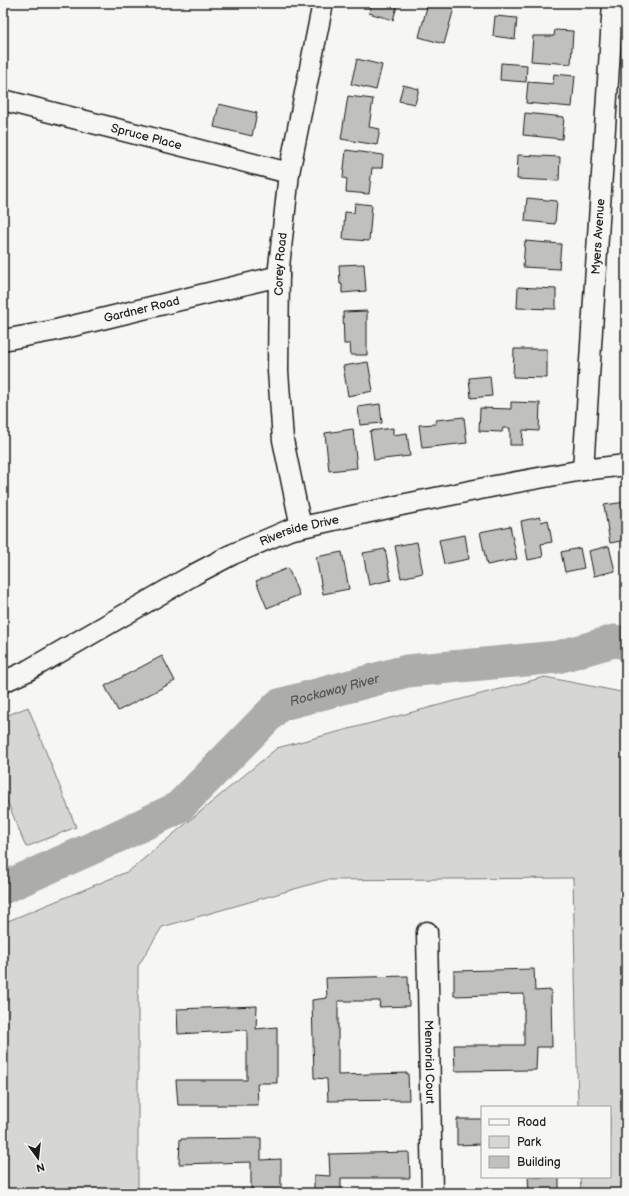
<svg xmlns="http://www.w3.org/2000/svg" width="629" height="1196" viewBox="0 0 629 1196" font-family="'Balsamiq Sans',sans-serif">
	<rect width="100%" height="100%" fill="#f6f6f2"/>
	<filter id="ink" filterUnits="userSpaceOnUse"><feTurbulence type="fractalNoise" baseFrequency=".025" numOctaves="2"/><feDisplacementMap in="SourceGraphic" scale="8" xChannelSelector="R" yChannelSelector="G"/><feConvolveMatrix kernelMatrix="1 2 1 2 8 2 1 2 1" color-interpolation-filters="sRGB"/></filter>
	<g filter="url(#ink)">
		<!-- green -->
		<path fill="#d6d6d2" stroke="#797977" d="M545,677l81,16v500h-45l-1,-16h30v-70h-32l-5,-229 -247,2 -164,47 -24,39v227h-135v-270l126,-52 148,-123z
			M28,707l48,120 -50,20 -23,-56v-74z"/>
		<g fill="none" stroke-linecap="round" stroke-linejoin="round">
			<!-- river -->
			<path stroke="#acaca9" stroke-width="33" id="s1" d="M3,888l103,-46 72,-34 101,-103 128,-34 151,-14 56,-16 12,2"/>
		</g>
		<!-- building -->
		<path fill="#c0c0bd" stroke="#1c1c1c" d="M372,3h26l-5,17 -24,-7z
			M428,3h7l19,5 -10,36 -25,-7z
			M495,16l22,2 -2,21 -22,-3z
			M555,30l18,1 -2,33 -40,-3 2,-25h21z
			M357,59l25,6 -6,25 -25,-6z
			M501,63l26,2 -1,17 -26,-2z
			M554,74l21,2 -3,31 -46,-4 2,-21 25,2z
			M403,85l16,4 -4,15 -16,-3z
			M348,96l25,3 -4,28 11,2 -3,16 -36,-6z
			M219,104l38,9 -5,23 -38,-9z
			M525,113l39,4 -2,22 -39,-4z
			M346,150l37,5 -1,13h-10l-3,26 -23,-2 1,-13 -4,-1z
			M518,155l42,2 -1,24 -42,-2z
			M527,198l30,3 -2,23 -30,-3z
			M355,203l17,2 -3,36 -26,-2 2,-27 9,1z
			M525,241l36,3 -2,25 -36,-2z
			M364,264l2,27 -24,2v-9h-2l-1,-19z
			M518,287l38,2v20l-39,-1z
			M367,311v44h-16l-1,-11h-6l-1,-32z
			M514,349h33v29l-34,-1z
			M368,362l5,29 -25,5 -5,-30z
			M490,376l2,20 -21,2 -2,-20z
			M511,402l29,1 -1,28 -16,-1 -1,15h-12v-17h-7l-1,4 -23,-1 1,-23 31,1z
			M380,404l2,19 -22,2 -2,-18z
			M464,417l3,26 -45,5 -3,-23 17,-1v-4z
			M393,428v7l14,-2 3,23 -36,4 -4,-29z
			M353,429l4,39 -28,3 -4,-38z
			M626,502v38l-16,3 -6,-38z
			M540,517l1,5 7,-2 4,22 -11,2 2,13 -15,3 -7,-39z
			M510,526l7,33 -30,6 -7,-33z
			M465,535l4,24 -25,5 -5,-24z
			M417,542l6,31 -22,5 -6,-32z
			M609,546l6,25 -21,5 -5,-25z
			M580,548l4,20 -19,4 -4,-20z
			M385,549l6,31 -22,5 -6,-32z
			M342,552l7,37 -26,5 -7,-37z
			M288,568l11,27 -32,13 -11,-27z
			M162,656l13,25 -57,30 -13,-25z
			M534,969l1,22 16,-1 1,57h-15l-1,23 -81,1 -1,-26h70v-51l-70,2v-25z
			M408,976l1,30 -30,1 1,-6h-42v74l70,-2 1,27 -81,1 -1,-22 -13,-1 -2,-78 15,-2 -1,-20z
			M257,1006l-1,23 21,-2v56h-20l1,22h-80l-2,-25h71v-50l-69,4 -1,-25z
			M457,1119h25v25l-25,1z
			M261,1138v22l20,-1v34h-30v-31l-72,2 1,-25z
			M409,1152l1,26h-69v15h-27v-18l16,1 -1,-22z
			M528,1177h31v16h-100l70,-1z"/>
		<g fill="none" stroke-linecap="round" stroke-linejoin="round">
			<defs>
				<g id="minor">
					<path id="s2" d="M3,100l286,73"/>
					<path id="s3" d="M3,340l49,-9 227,-55"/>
					<path id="s4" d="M583,470l30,-467"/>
					<path id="s5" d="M301,527l-18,-87 -5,-69 1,-104 10,-94 34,-170"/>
					<path id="s6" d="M3,682l24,-11 168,-97 38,-20 56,-24 117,-26 89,-18 88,-16 43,-5"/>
					<path id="s7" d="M427,932l5,261"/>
				</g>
			</defs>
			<!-- minor casing -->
			<use href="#minor" stroke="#1c1c1c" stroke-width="23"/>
			<!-- minor -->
			<use href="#minor" stroke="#f6f6f2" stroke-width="20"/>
		</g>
	</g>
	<g text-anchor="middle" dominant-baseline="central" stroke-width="4" stroke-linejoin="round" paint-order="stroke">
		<!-- street labels -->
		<g font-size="12" fill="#1c1c1c" stroke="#f6f6f2">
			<text stroke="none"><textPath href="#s2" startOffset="148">Spruce Place</textPath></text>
			<text stroke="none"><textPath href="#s4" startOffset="234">Myers Avenue</textPath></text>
			<text stroke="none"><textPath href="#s5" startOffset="265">Corey Road</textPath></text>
			<text stroke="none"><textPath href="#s3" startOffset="142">Gardner Road</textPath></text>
			<text stroke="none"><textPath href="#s6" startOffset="334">Riverside Drive</textPath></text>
			<text stroke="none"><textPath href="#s7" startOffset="130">Memorial Court</textPath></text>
		</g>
		<!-- water labels -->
		<g font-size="13" font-style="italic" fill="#565654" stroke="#f6f6f2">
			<text stroke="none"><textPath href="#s1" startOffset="394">Rockaway River</textPath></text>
		</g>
	</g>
	<!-- margin -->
	<rect width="629" height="1196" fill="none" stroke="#f6f6f2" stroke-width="16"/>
	<rect x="8" y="8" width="613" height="1180" fill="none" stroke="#1c1c1c" stroke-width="1.5" filter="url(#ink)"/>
	<!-- legend -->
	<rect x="481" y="1106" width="130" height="72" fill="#f6f6f2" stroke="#9f9f9c"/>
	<rect x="489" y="1119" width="20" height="6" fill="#f6f6f2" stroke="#9f9f9c"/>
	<text x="517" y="1126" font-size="12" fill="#1c1c1c">Road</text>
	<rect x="489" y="1136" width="20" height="12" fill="#d6d6d2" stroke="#9f9f9c"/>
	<text x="517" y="1146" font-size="12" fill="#1c1c1c">Park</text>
	<rect x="489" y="1156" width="20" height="12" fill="#c0c0bd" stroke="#9f9f9c"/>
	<text x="517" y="1166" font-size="12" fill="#1c1c1c">Building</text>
	<!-- north arrow -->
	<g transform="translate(38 1158) rotate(165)" stroke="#f6f6f2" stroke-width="3" paint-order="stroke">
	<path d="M0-3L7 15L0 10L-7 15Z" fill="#1c1c1c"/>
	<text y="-6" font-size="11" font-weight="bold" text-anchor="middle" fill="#1c1c1c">N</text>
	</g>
</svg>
